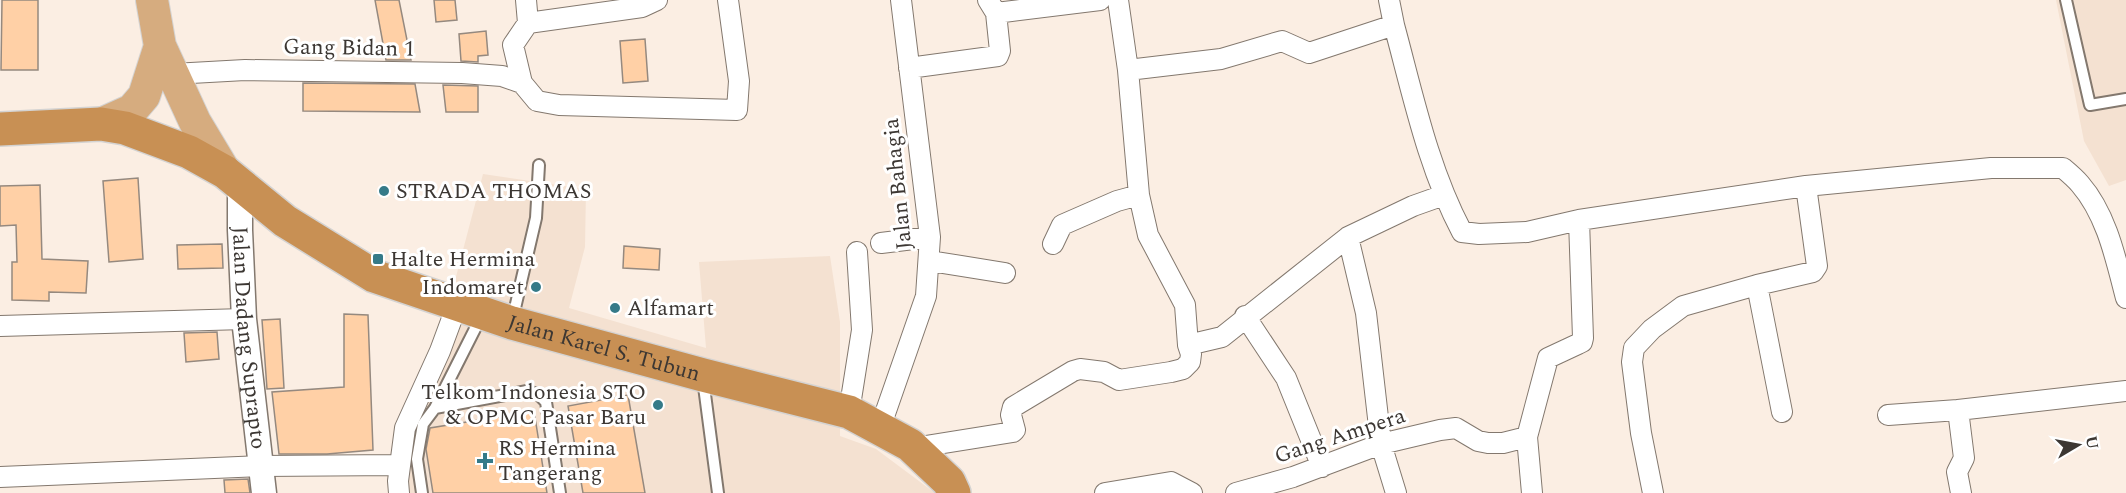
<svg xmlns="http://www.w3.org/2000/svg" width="2126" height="493" viewBox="0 0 2126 493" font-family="Spectral,serif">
	<rect width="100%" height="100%" fill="#fbeee3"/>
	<!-- built -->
	<path fill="#f4e1d1" d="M2056,0h70v180l-17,6 -25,-45z
		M483,174l103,15 -1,58 -16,61 137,40 -7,-86 131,-6 10,66v114l36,13 59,44h-537l-5,-33 54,-149z"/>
	<!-- building -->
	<path fill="#ffd0a6" stroke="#95897f" stroke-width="1.5" d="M2,0h36v70h-37z
		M375,0h24l12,60h-25z
		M434,0h21l2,20 -21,2z
		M486,31l2,24 -10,1v6l-17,-1 -2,-27z
		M645,39l3,42 -25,2 -3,-42z
		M303,83l112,1 5,28 -117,-1z
		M443,85l35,1v26h-32z
		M138,178l5,81 -34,3 -6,-81z
		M40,185l2,74 46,2 -2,32 -37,-1v9l-37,-1v-38h5l-1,-37 -16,1v-40z
		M222,244l1,24 -45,1 -1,-24z
		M624,246l36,3 -1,21 -36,-2z
		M344,314l24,1 5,135 -46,4h-48l-7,-62 72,-5z
		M280,319l4,69 -17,1 -5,-69z
		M217,332l2,27 -33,3 -2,-29z
		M628,395l17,98h-62l-15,-87z
		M534,411l13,82h-114l-7,-44 4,-21z
		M248,479l2,14h-25l-1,-13z"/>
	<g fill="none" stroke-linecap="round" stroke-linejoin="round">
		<defs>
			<path id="service" d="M2066,0l24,105 36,-6
				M512,321l24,-103 3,-53
				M703,379l15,114
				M435,408l92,-17 11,3 8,8 14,91
				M422,493l-5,-34 6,-35 12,-16 46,-91"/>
			<path id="minor" d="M526,0l2,23 -15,22 9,38 15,18 22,4 178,5 2,-29 -11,-81
				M1118,0l10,70 11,125 9,40 37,70 3,40 34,-8 126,-100 65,-31 31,-11
				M1389,0l5,25
				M996,13l104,-13
				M528,23l114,-16 15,-7
				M909,68l89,-12 2,-5 -4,-38 -8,-13
				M1128,70l93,-11 61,-18 27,12 85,-28c19,70 34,143 68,207l17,2 48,-2 52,-12 227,-34 185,-18h72c6,5 12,10 17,16 27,31 36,76 46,114
				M173,74l72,-4 217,3 40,3 20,7
				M1348,237l18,76 15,131 15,49
				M881,243l49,-6
				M1053,244l9,-19 55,-24 22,-6
				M930,261l75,12
				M1757,285l25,127
				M1245,316l41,62 36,89
				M0,326l244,-7
				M1958,410l6,48 -7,14 4,21
				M849,412l13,-82 -5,-78
				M1888,415l70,-5 168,-19
				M880,428l46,-132 4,-59 -29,-237
				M913,448l100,-16 2,-2 -4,-15 2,-8 60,-36 7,-2 24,3 15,8 52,-8 12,-3 7,-7 1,-8 -3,-9
				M0,477l260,-11 140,-1
				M399,493l-1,-12 7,-53 35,-77 17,-46
				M1105,493l66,-11 21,11
				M1236,493l57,-16 88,-33 59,-14 16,-2 22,13 10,2h15l24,-6
				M1532,493l-5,-56 21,-79 30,-14 4,-2 1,-4 -4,-118
				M1653,493l-12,-60 -9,-71 2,-14 18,-19 31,-23 74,-21 56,-13 4,-6 -11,-80"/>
			<g id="tertiary">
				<path id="s1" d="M240,184v46l4,89 20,174"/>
			</g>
			<path id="primary" d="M152,0l8,46 35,76 30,50
				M101,124l31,-14 12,-14 16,-50"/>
			<g id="trunk">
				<path id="s2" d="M0,129l101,-5 24,4 64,24 36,20 60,49 89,55 138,47 191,52 146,37 61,33 39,37 5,11"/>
			</g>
		</defs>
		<!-- service casing -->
		<use href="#service" stroke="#83786e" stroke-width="14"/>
		<!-- minor casing -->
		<use href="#minor" stroke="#83786e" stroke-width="22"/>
		<!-- tertiary casing -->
		<use href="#tertiary" stroke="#83786e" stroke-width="27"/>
		<!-- primary casing -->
		<use href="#primary" stroke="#d4d3d2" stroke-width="34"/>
		<!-- trunk casing -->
		<use href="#trunk" stroke="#d4d3d2" stroke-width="36"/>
		<!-- service -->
		<use href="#service" stroke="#fff" stroke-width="10"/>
		<!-- minor -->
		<use href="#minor" stroke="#fff" stroke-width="20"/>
		<!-- tertiary -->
		<use href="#tertiary" stroke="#fff" stroke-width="24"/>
		<!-- primary -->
		<use href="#primary" stroke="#d6ac7f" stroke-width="32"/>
		<!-- trunk -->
		<use href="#trunk" stroke="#c89054" stroke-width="33"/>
	</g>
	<!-- markers -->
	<g fill="#357a88" stroke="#fff" stroke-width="2">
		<circle cx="384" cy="191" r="6"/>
		<rect x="372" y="253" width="12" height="12" rx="3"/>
		<circle cx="536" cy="287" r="6"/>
		<circle cx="615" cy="308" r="6"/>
		<circle cx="658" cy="405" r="6"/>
		<path d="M482 452h6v6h6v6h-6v6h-6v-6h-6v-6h6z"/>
	</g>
	<g text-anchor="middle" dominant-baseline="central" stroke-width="6" stroke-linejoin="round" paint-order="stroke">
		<!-- street labels -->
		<g font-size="22" fill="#3c3733" stroke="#fff">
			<text transform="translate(349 48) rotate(1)">Gang Bidan 1</text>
			<text transform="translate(898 184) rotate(-96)">Jalan Bahagia</text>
			<text stroke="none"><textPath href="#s1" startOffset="154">Jalan Dadang Suprapto</textPath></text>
			<text stroke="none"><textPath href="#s2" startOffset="658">Jalan Karel S. Tubun</textPath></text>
			<text transform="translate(1340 436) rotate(-18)">Gang Ampera</text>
		</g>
		<!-- poi labels -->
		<g font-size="22" fill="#3c3733" stroke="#fff" text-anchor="start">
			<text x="396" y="191">STRADA THOMAS</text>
			<text x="390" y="259">Halte Hermina</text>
			<text x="524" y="287" text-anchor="end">Indomaret</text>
			<text x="627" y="308">Alfamart</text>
			<text x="646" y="392" text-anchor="end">Telkom Indonesia STO<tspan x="646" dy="25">&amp; OPMC Pasar Baru</tspan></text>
			<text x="498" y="448">RS Hermina<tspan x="498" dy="25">Tangerang</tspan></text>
		</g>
	</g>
	<!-- north arrow -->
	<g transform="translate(2078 445) rotate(80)" stroke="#ffffff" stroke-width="4.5" paint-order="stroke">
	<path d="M0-4.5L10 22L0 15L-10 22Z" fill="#3c3733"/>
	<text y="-9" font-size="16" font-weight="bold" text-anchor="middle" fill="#3c3733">U</text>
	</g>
</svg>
